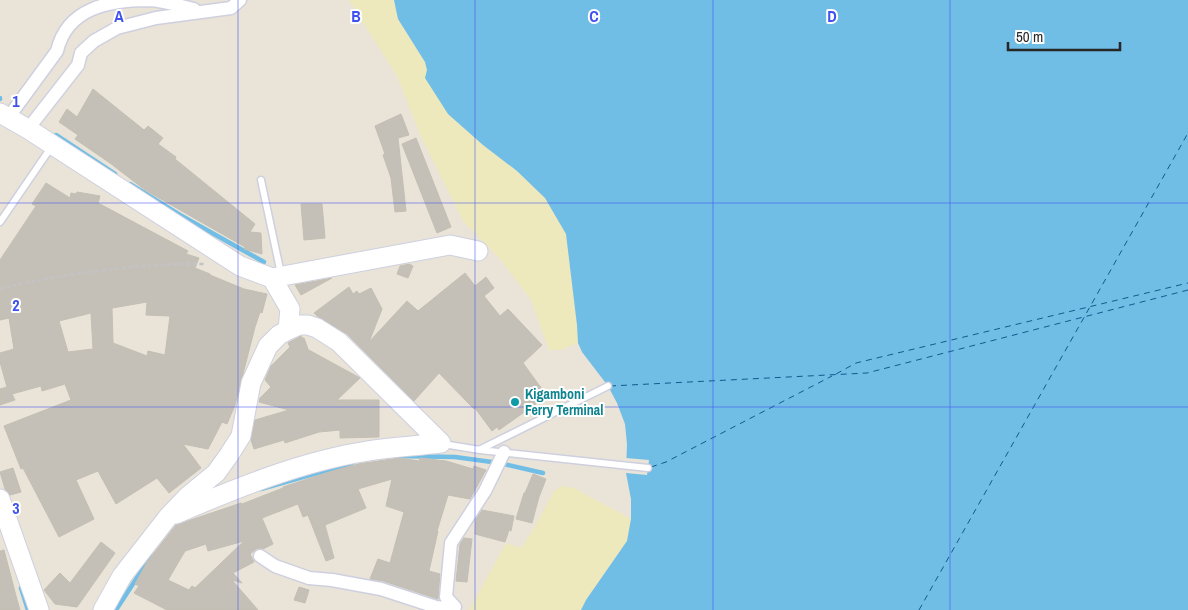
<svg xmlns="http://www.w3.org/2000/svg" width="1188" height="610" viewBox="0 0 1188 610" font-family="'Archivo Narrow',sans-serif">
	<rect width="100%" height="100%" fill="#e9e3d8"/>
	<!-- sand -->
	<path fill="#ede9bc" d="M349,0h45l4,19 27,43 23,52 35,31 34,26 28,27 21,36 11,91 1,18 -17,7h-12l-18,-50 -31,-41 -37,-38 -44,-89 -22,-56z
		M562,486l12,2 57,31 -4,22 -41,59 -5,10h-112l37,-67 15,5 12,-18 21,-39z"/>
	<!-- water -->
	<path fill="#70bde6" d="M394,0h794v610h-607l5,-10 41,-59 4,-22v-20l-5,-26 1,-29 -2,-20 -8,-21 -9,-17 -26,-34 -4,-9 -1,-18 -11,-91 -21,-36 -28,-27 -34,-26 -35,-31 -23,-36 2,-8 -2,-8 -27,-43z"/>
	<!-- pier -->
	<path fill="#e9e3d8" d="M626,458l23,2 -2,15 -21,-2z"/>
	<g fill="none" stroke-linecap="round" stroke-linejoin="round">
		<!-- stream -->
		<path stroke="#70bde6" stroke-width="4.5" d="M0,98v1
			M56,135l59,39
			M130,184l50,31 84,47
			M397,456l58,1 44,6 44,10
			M261,489l91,-26
			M21,588l7,22
			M116,610l26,-40 8,-16"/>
		<!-- ferry -->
		<path stroke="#145a8d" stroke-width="1" stroke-dasharray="6 5" stroke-linecap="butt" d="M836,374l20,-11 332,-80
			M610,386l257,-13 321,-83
			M651,467l15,-5 166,-86
			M919,610l269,-477"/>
	</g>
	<!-- building -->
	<path fill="#c4c0b8" stroke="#c3bfb3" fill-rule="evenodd" d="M93,89l51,41 4,-4 15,12 -5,6 18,13 -1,2 80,65 -5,8 11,1 1,21 -18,-5 1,-2 -100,-57 -35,-27 -35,-24 3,-4 -19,-13 8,-13 10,8z
		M401,114l8,21 -11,3 8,73 -11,1 -4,-34 -8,-23 2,-1 -10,-28z
		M416,138l35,89 -14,6 -35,-89z
		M46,183l24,15 1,-5 5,1 1,-2 23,4 -2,7 90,48 -2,3 13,4 -4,10 15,6v1l34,14 23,5 -5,19 -2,-1 -5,15 -20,78 -8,19 -5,-2 -14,27 -25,-5 18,24 -32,25 -12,-15 -41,26 -18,-33 -22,9 18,39 -35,18 -36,-69 -2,1 -17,-43 67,-26 -6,-16 -23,7 -1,-5 -29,8 3,6 -15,5v-16l7,-2 -7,-25v-9l14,-4 -5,-31 -9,2v-60l36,-54 -4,-2zM147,302l-1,13 24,1 -5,39 -17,-4 -1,5 -34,-13 -1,-35zM91,313l2,36 -25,3 -9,-31z
		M301,204h21l3,34 -21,2z
		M409,264l4,2 -5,12 -11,-4 3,-8z
		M465,273l10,13 11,-9 8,11 -10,8 16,20 8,-7 34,36 -19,18 24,33 -48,34 -2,-3 -5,4 -17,-23 -1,1 -35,-36 -25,28 -67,-67 -30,-18 -3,-3 35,-26 4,7 4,-3 2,3 12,-6 11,21 -13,33 38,-41 11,10z
		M332,278l-31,17 -6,-10z
		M301,336l1,2h2l4,11h-1l53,29 -23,22h42v37l-39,1v-8l-21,2 -34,11 -1,-3 -30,9 -3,-9 4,-20 34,-10 -30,-8 1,-4 11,-11 -6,-7 6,-14 19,-19 -2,-4z
		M399,458l20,3 1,-3 26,3 27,8 1,-3 12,4 -16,29 -22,-4 -11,36h1l-9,40 11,3 -2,25 -55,-18 -13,-2 8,-20 12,4 14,-51 -18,-6 6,-27 -34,10 8,19 -41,17 9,33 -8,3 -18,-46 -5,2 -5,-13 -36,14 11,26 -10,5h-7l-6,5 4,8 -21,11 9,10 -10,-3 26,30h-91l-33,-17 5,-7 -4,-2 12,-22 29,-37 65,-22 1,1 41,-16v-1l46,-15 29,-8zM244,541l-49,47 -3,-2 -3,4 -21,-10 17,-29 21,-7 2,7z
		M13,468l8,24 -11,3 -5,-6 -5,-17z
		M533,474l13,5 -7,18 -7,26 -16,-4 8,-26h1z
		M482,510l32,6 -3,15 -2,-1 -4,12 -30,-8 1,-15z
		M464,538l8,1 -5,43 -11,-1 4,-37z
		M101,542l14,11 -38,54 -22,-3 -11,-14 16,-17 10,10z
		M4,550l12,46 4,14h-20v-59z
		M299,587l10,3 -4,13 -11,-3z"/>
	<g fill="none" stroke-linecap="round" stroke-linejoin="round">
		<defs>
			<path id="service" d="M261,180l20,94
				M0,222l52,-76
				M443,444l37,6 168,18
				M481,449l127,-63"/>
			<path id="minor" d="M8,118l49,-67c10,-43 52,-51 92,-51 15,1 31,6 45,9
				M28,129l50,-64 3,-12 13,-12 23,-13 39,-10 75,-10 9,-8
				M260,556l15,10 34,12 23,2 49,9 55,18 11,1 8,-1 -9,-10 5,-54 34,-52 19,-39"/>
			<path id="secondary" d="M0,113l28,16 212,137 32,12 178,-33 28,6
				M272,278l18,31 -2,21
				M0,499l39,111
				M176,514c60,-26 127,-53 192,-63 24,-4 49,-5 73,-8
				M103,610l19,-34 46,-59 20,-21 28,-23 13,-18 12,-19 10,-53 17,-37 11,-11 9,-5 11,-5h9l9,3 22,14 102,101"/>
		</defs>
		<!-- service casing -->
		<use href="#service" stroke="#ced0df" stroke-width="9"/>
		<!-- minor casing -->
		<use href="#minor" stroke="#ced0df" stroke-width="15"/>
		<!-- secondary casing -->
		<use href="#secondary" stroke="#ced0df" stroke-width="21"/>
		<!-- path -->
		<path stroke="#c3c3c3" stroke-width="2.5" stroke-dasharray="4 2.5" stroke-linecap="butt" d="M0,289c10,-2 20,-6 30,-7 55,-11 119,-19 176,-18"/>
		<!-- service -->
		<use href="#service" stroke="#fff" stroke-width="6"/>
		<!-- minor -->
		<use href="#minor" stroke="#fff" stroke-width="12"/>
		<!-- secondary -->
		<use href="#secondary" stroke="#fff" stroke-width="19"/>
	</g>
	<!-- grid -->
	<path fill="none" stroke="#3f52ef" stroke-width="1" stroke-opacity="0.55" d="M238,0v610M475,0v610M713,0v610M950,0v610M0,203h1188M0,407h1188"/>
	<!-- markers -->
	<circle fill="#0f9aa8" stroke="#fff" stroke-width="2" cx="515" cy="402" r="5"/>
	<g text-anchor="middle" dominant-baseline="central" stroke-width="4" stroke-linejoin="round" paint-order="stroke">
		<!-- culture labels -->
		<g font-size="14" font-weight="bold" fill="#0d838f" stroke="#fff" text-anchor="start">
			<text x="525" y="394">Kigamboni<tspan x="525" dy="16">Ferry Terminal</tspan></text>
		</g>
	</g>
	<g font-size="16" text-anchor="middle" font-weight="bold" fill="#3f52ef" stroke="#fff" stroke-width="4" stroke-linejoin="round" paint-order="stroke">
		<text x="119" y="22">A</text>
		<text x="356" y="22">B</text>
		<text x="594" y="22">C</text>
		<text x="832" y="22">D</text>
		<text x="16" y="107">1</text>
		<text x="16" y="311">2</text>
		<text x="16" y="514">3</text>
	</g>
	<!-- scale -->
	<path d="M1008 42v8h112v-8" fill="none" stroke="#272727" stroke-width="2.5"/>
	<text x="1016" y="42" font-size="15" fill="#272727" stroke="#ffffff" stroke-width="4" paint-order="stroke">50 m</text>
</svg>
